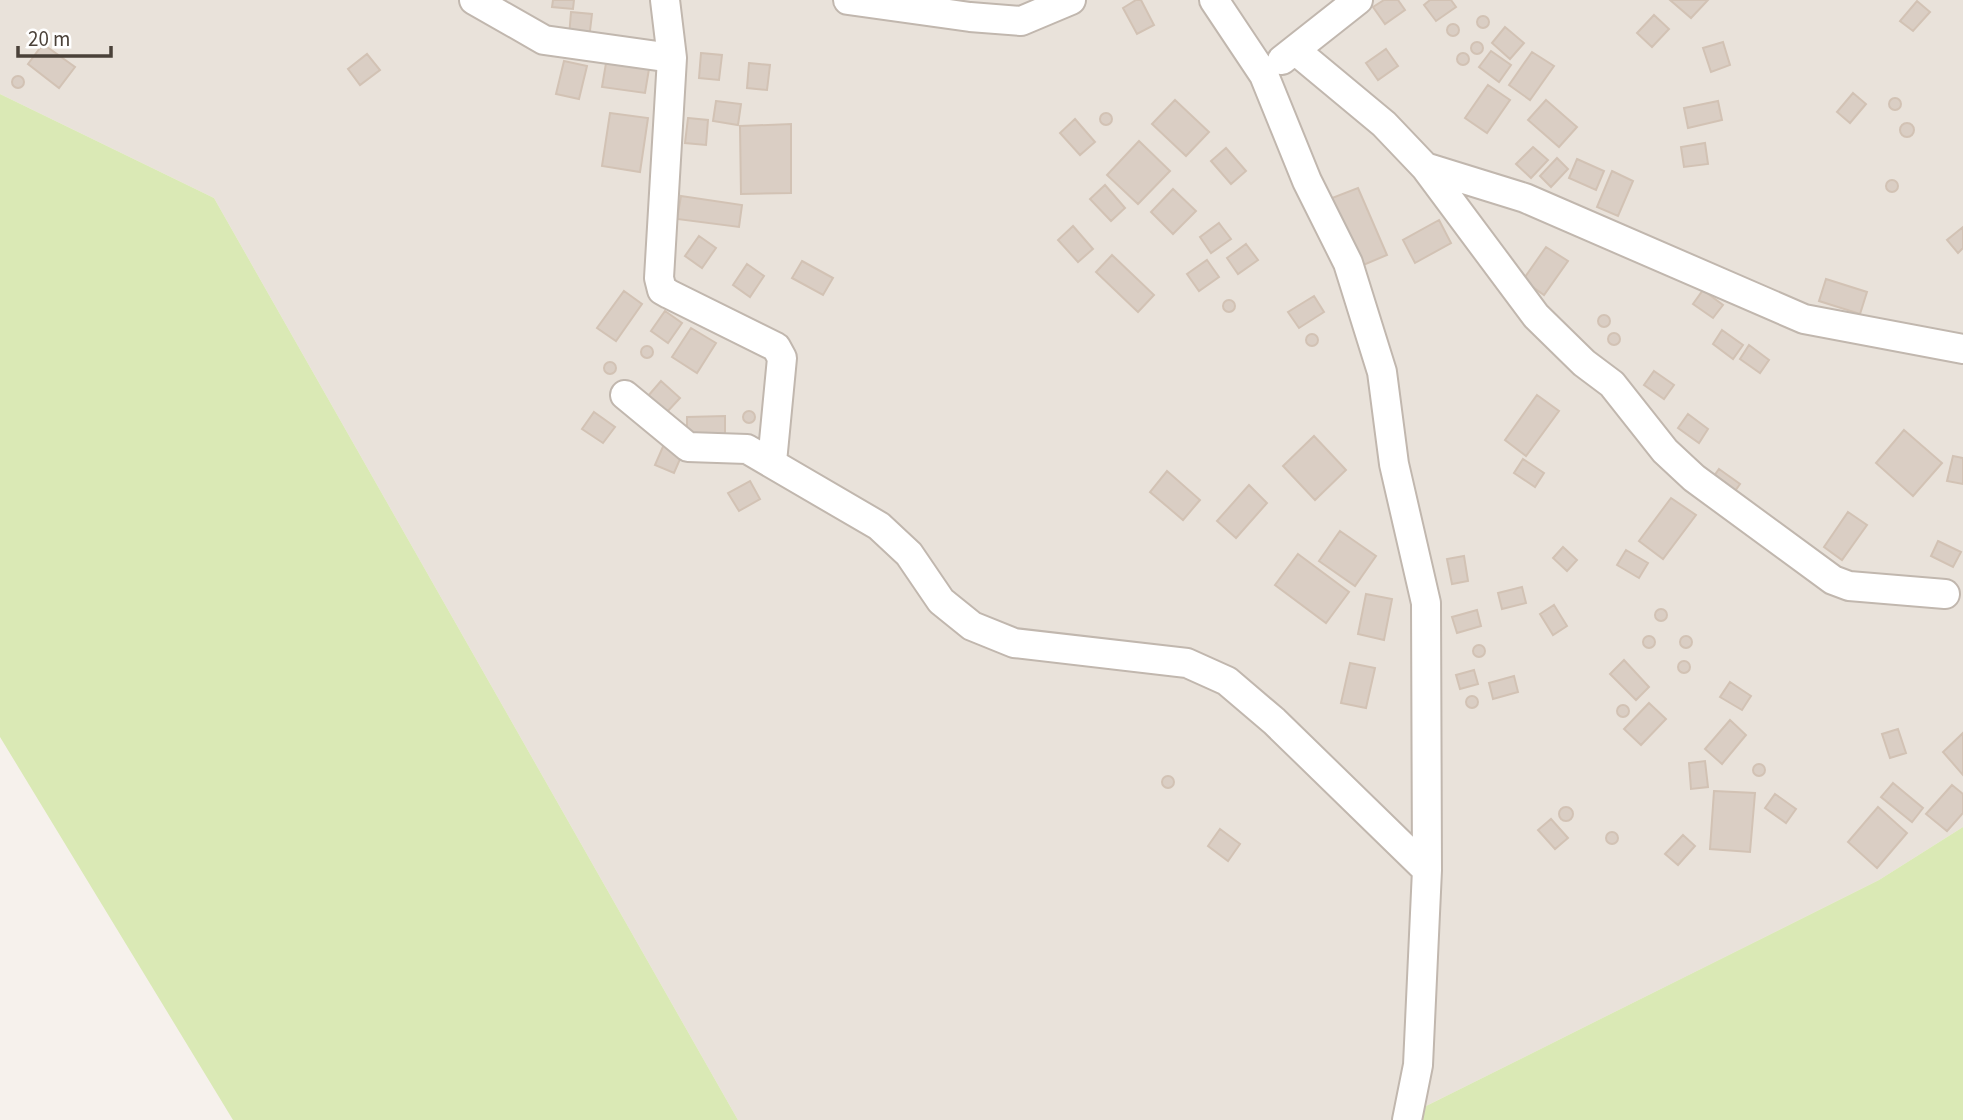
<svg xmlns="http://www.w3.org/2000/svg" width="1963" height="1120" viewBox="0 0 1963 1120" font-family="'Source Sans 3',sans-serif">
	<rect width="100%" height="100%" fill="#f6f1ec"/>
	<!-- residential -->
	<path fill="#e9e2da" d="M0,0h1963v827l-84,53 -481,240h-660l-524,-922 -214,-104z"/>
	<!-- green -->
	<path fill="#dae9b5" d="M0,94l214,104 524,922h-505l-233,-383z
		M1963,827v293h-565l481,-240z"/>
	<!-- building -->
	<path fill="#dacec4" stroke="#d2c2b4" stroke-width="2" d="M553,0h21l-1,9 -21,-2z
		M1136,0h5l13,25 -17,9 -14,-26z
		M1384,0h14l7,10 -20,14 -12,-17z
		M1430,0h21l5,7 -20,14 -12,-16z
		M1670,0h38l-17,18z
		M1917,1l13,11 -17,19 -13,-10z
		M571,12l21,2 -3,25 -20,-2z
		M1654,15l15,14 -17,18 -15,-14z
		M1477 22a6 6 0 1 1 12 0a6 6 0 1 1-12 0Z
		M1447 30a6 6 0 1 1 12 0a6 6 0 1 1-12 0Z
		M1505,27l19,16 -14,16 -18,-16z
		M1471 48a6 6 0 1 1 12 0a6 6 0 1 1-12 0Z
		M1723,42l7,23 -19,7 -8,-24z
		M43,44l32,23 -16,21 -31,-24z
		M1386,49l12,17 -20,14 -12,-17z
		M1491,51l20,14 -12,17 -20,-15z
		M1532,52l22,14 -24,34 -21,-15z
		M1457 59a6 6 0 1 1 12 0a6 6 0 1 1-12 0Z
		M701,53l21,2 -3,25 -20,-2z
		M367,54l13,16 -20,15 -12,-16z
		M564,61l23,5 -8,33 -23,-5z
		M606,63l43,6 -4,24 -43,-6z
		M749,63l21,2 -3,25 -20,-2z
		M12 82a6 6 0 1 1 12 0a6 6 0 1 1-12 0Z
		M1488,85l22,15 -23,33 -22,-15z
		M1853,93l13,11 -16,19 -13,-11z
		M1889 104a6 6 0 1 1 12 0a6 6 0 1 1-12 0Z
		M1175,100l34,32 -23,24 -34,-32z
		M1546,100l31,27 -18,20 -31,-27z
		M716,101l25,3 -3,21 -25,-4z
		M1718,101l4,19 -34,8 -4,-20z
		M1100 119a6 6 0 1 1 12 0a6 6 0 1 1-12 0Z
		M610,113l38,5 -8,54 -38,-6z
		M688,118l20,2 -2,25 -21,-2z
		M1075,119l20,23 -15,13 -20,-22z
		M1900 130a7 7 0 1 1 14 0a7 7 0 1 1-14 0Z
		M791,124v69l-50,1 -1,-68z
		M1139,141l31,30 -32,33 -31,-29z
		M1705,143l3,21 -24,3 -3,-20z
		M1533,147l15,13 -17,18 -15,-14z
		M1226,148l20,23 -15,13 -20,-23z
		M1557,158l11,11 -17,18 -11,-11z
		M1577,159l27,12 -8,19 -27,-12z
		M1612,171l21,10 -15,35 -21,-9z
		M1886 186a6 6 0 1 1 12 0a6 6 0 1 1-12 0Z
		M1105,185l20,23 -14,13 -21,-22z
		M1358,188l29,67 -26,11 -29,-68z
		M1173,189l23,22 -23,23 -22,-22z
		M681,196l61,9 -3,22 -62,-8z
		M1439,220l12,23 -36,20 -12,-23z
		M1219,223l12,16 -20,14 -11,-16z
		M1073,226l20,23 -15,13 -20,-22z
		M1963,227v21l-5,5 -11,-13z
		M699,236l17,12 -14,20 -17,-12z
		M1246,244l12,16 -20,14 -11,-16z
		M1546,247l22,14 -24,34 -21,-15z
		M1112,255l42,40 -16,17 -42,-40z
		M1207,260l12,17 -20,14 -12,-17z
		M802,261l31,17 -10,17 -31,-17z
		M747,264l17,12 -14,21 -17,-12z
		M1826,279l41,13 -7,22 -41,-13z
		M1703,290l20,15 -10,13 -20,-14z
		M624,291l18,13 -26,37 -19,-13z
		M1314,296l10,16 -25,16 -11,-16z
		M1223 306a6 6 0 1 1 12 0a6 6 0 1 1-12 0Z
		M665,311l17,12 -14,20 -17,-12z
		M1598 321a6 6 0 1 1 12 0a6 6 0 1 1-12 0Z
		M691,328l25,15 -19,30 -25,-16z
		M1722,330l21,15 -10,14 -20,-15z
		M1608 339a6 6 0 1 1 12 0a6 6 0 1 1-12 0Z
		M1306 340a6 6 0 1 1 12 0a6 6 0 1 1-12 0Z
		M1749,345l20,15 -9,13 -20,-14z
		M641 352a6 6 0 1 1 12 0a6 6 0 1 1-12 0Z
		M604 368a6 6 0 1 1 12 0a6 6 0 1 1-12 0Z
		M1654,371l20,14 -10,14 -20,-14z
		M661,381l19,17 -14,15 -18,-17z
		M1537,395l22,16 -33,45 -21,-16z
		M743 417a6 6 0 1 1 12 0a6 6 0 1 1-12 0Z
		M594,412l21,15 -12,16 -21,-14z
		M1688,414l20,15 -9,14 -21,-15z
		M725,416v20l-38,1v-20z
		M1904,430l38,33 -29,33 -37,-33z
		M1314,436l32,34 -31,30 -32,-34z
		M665,442l19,8 -10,23 -19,-8z
		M1953,456l10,2v26l-16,-3z
		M1523,459l21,14 -9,14 -21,-14z
		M1719,469l21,15 -10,14 -21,-15z
		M1167,471l33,29 -17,20 -33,-28z
		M750,481l10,18 -21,12 -11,-18z
		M1249,485l18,18 -31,35 -19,-17z
		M1671,498l25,17 -33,44 -24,-18z
		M1848,512l19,13 -25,35 -18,-13z
		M1340,531l36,25 -21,30 -36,-25z
		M1938,541l23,11 -8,15 -22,-11z
		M1563,547l14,13 -10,11 -14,-13z
		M1626,550l22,13 -9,15 -22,-13z
		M1298,554l51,38 -23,31 -51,-38z
		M1464,556l4,25 -16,3 -5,-25z
		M1522,587l4,16 -24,6 -4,-16z
		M1366,594l26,5 -8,41 -26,-6z
		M1554,605l13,21 -14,9 -13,-21z
		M1655 615a6 6 0 1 1 12 0a6 6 0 1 1-12 0Z
		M1477,610l4,16 -24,7 -5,-16z
		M1680 642a6 6 0 1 1 12 0a6 6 0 1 1-12 0Z
		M1643 642a6 6 0 1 1 12 0a6 6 0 1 1-12 0Z
		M1473 651a6 6 0 1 1 12 0a6 6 0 1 1-12 0Z
		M1624,660l25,27 -13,13 -26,-26z
		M1678 667a6 6 0 1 1 12 0a6 6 0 1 1-12 0Z
		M1350,663l25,5 -9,40 -25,-5z
		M1474,670l4,14 -18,5 -4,-14z
		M1514,676l4,16 -25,7 -4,-16z
		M1730,682l21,14 -9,14 -22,-13z
		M1466 702a6 6 0 1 1 12 0a6 6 0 1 1-12 0Z
		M1649,703l17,16 -25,26 -17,-16z
		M1617 711a6 6 0 1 1 12 0a6 6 0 1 1-12 0Z
		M1730,720l16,15 -24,29 -17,-15z
		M1898,729l8,24 -16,5 -8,-24z
		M1963,733v42l-20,-23z
		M1705,761l3,26 -17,2 -2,-26z
		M1753 770a6 6 0 1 1 12 0a6 6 0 1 1-12 0Z
		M1162 782a6 6 0 1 1 12 0a6 6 0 1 1-12 0Z
		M1893,783l30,25 -11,14 -31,-25z
		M1952,785l11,9v19l-16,18 -21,-17z
		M1714,791l41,2 -5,59 -40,-3z
		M1775,794l21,15 -10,14 -21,-15z
		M1878,807l29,26 -30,35 -29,-26z
		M1559 814a7 7 0 1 1 14 0a7 7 0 1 1-14 0Z
		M1551,819l17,19 -13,11 -17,-19z
		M1220,829l20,15 -12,17 -20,-15z
		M1606 838a6 6 0 1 1 12 0a6 6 0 1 1-12 0Z
		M1683,835l12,11 -17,19 -13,-11z"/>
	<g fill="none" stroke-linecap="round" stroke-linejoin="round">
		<defs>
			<path id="street" d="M474,0l70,40 128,18
				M665,0l7,58 -13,220 3,12 7,4 107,53 6,11 -10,104
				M848,0l122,17 51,4 50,-21
				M1214,0l50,75 43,106 41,82 34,109 12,92 32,139 1,267 -9,195 -11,55
				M1295,50l89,74 41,43 100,31 279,121 159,30
				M1282,60l76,-60
				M1425,167l111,149 48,47 28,21 53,67 29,27 139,102 16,6 96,8
				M625,395l63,52 59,2 132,77 30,28 32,47 31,25 42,17 173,20 40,18 47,40 153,149"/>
		</defs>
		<!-- street casing -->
		<use href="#street" stroke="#c1b7ae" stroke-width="32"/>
		<!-- street -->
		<use href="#street" stroke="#fff" stroke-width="28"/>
	</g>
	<!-- scale -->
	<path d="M18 46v10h93v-10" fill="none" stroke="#4a4139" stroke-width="3.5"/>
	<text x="28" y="46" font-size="21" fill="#4a4139" stroke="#ffffff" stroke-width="5" paint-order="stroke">20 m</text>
</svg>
